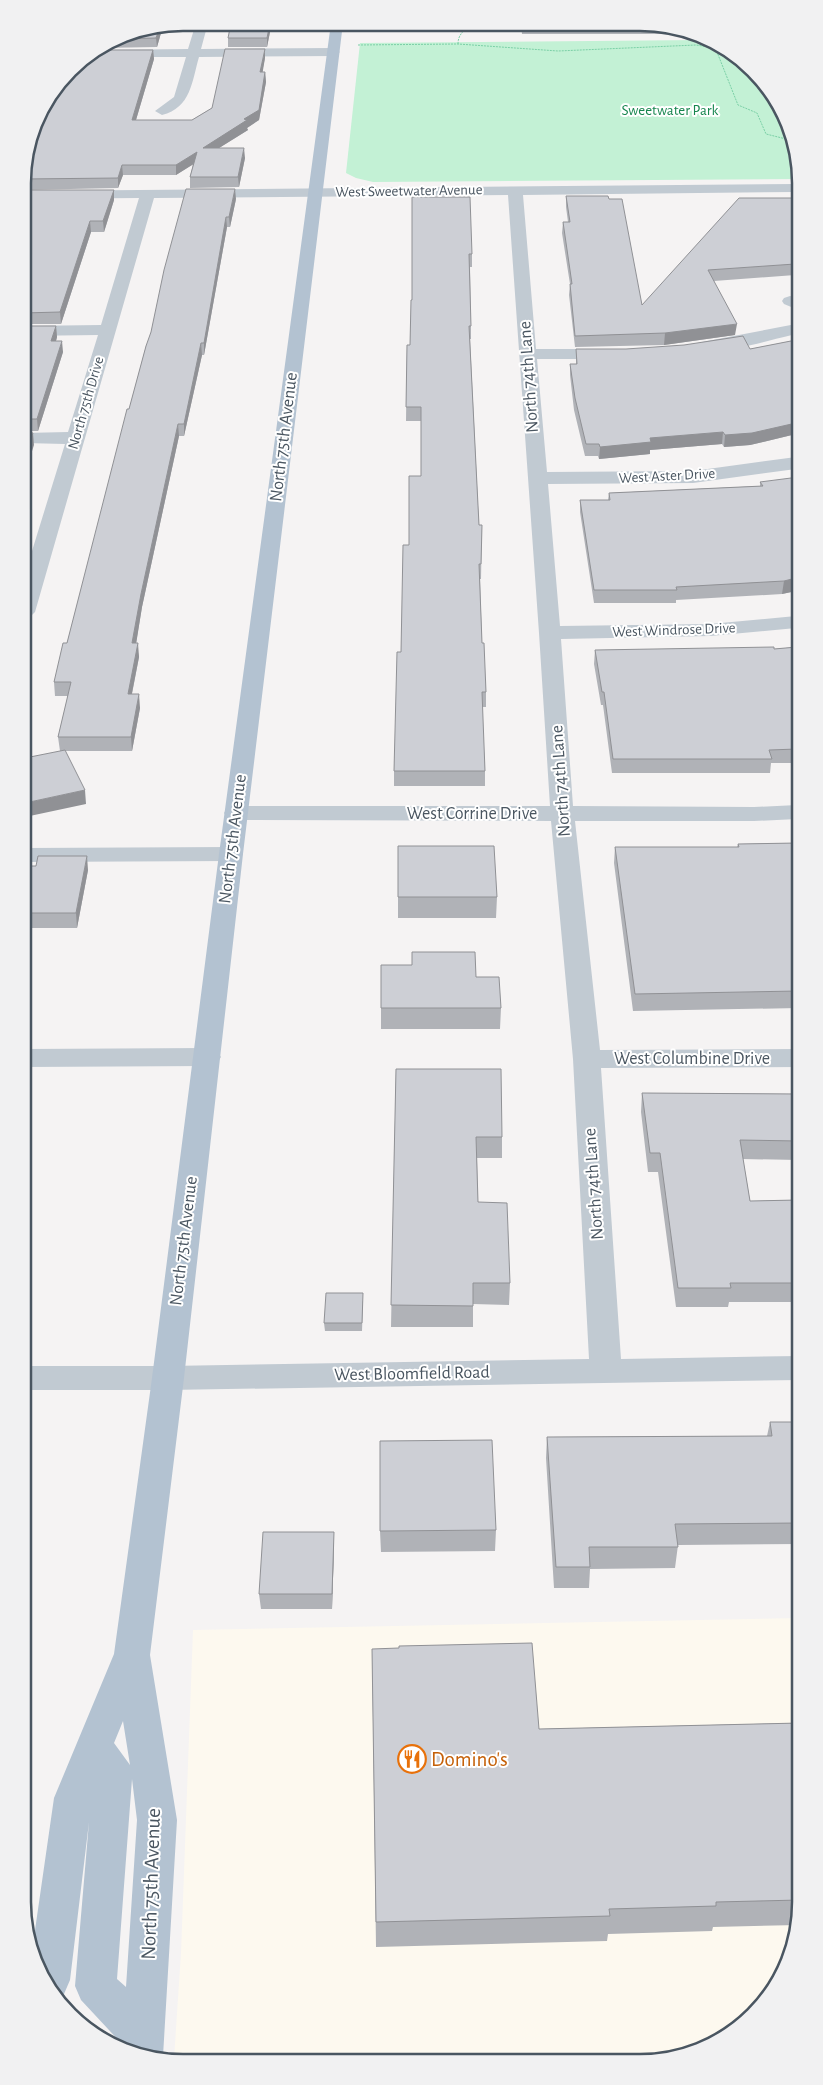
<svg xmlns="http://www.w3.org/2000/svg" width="823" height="2085" viewBox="0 0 823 2085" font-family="'Alegreya Sans',sans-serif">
	<rect width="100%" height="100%" fill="#f5f3f3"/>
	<!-- commercial -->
	<path fill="#fdf9ef" d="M799,1618l1,294 -8,42 -25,46 -38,36 -48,21 -507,2 7,-106 12,-323z"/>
	<!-- green -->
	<path fill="#c3f1d5" d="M701,40l45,23 33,40 16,39v37l-422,3 -17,-4 -10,-5 14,-130z"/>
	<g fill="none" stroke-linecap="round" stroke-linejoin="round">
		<!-- path -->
		<path stroke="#7ad0a6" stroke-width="1" stroke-dasharray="2 1" stroke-linecap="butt" d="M458,44c0,-11 8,-16 18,-20
			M358,45l100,-1 100,7 138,-6 13,2 8,5 21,53 19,8 9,21 24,6"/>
		<!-- minor -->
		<path fill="#c1cad2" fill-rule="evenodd" d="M196,23h12l-7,26 133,-1 6,4 -6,4 -135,1c-7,24 -8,51 -37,58l-7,-4 19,-14 12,-40h-100l11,-7 91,-1z
			M795,184v8l-272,3 13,154h77l6,1 3,4 -3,4 -6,1h-76l10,113 146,-1 103,-14v12l-103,14 -145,1 12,142 150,-2 86,-8v12l-86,8 -149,3 12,167 181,1 43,-2v14l-43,2h-179l25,229 198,-1v18l-197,1 20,291 178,-3v24l-631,10h-142v-24h142l421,-7 -16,-300 -22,-238 -315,-1 -9,-2 -3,-5 3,-5 9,-2h314l-11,-173 -31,-438 -354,3 -119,414 -4,4 -7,2v-41l41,-133 -41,-1v-10l44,-1 30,-97 -75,1v-10l78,-1 38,-127 -116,1v-8z
			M790,296l6,1v12l-12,-5 -2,-3 2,-3z
			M796,324v10c-23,5 -73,21 -94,16l-3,-4 3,-4z
			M231,847l9,2 3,5 -3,5 -9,2 -206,1v-14z
			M207,1048l10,3 4,6 -4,6 -10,3 -182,1v-18z"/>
		<!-- major -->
		<path fill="#b3c2d1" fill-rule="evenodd" d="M331,23h12l-100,831 -59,524 -34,277 27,165 -14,236 -1,3h-10l-31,-10 1,-5 -41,-44 -6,-14 14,-164 -19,158 -6,14 -5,2 -27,-45 22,-153 60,-144 38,-276 67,-524zM123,1721l7,44 -16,-22zM132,1779l5,41 -11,167 -9,-8z"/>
	</g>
	<!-- wall -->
	<path fill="#b0b2b7" d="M234,23h42l-1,4h-4l-4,20h-39v-9l5,-10z
		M521,25l150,1 14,6h-3v2h-160z
		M163,26l-6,21 -57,1 22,-13z
		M153,50l1,9 -18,61h56l20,-12 53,-50 -3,14h3l1,10 -7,38 -12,8 1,2 -29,18 26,10 -6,29 -49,1v-11l3,-13 -17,11h-53l-5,13 -95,2v-17z
		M23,190h91v10l-10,32h-13l-30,92h-38z
		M566,196l76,109 153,-107v77l-81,6 21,54 -71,10 -89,2 -6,-52 1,-11 -8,-51 1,-11h5l-2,-15z
		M412,197l60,57v13h-2l1,59v13h-1l9,186h3l-1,54h-1l2,64 4,49v15h-4l3,64v15h-91v-15l7,-119 8,-107 12,-69v-55h-15l1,-76h3l2,-45z
		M236,199l-6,28h-3l-23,128h-2l-18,81h-5l-37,171 -6,36 3,14 -7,37 8,14 -8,43h-67l21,53 -26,-53 -2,-14 10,-41h-13l-1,-14 13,-39 79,-297z
		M23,326h33l1,11 -1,4 7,11 -25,79h-14z
		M796,340v94l-46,11 -26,2 -2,-3 -72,6v4l-51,5 -1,-3h-13l-11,-46 -4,-35v-11h6v-15h174z
		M794,481h2v110l-14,3 -106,6v3h-82l-14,-91v-12h28l1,-7 151,-7v-4z
		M797,647v116h-26l-1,10h-158l-9,-68h-2l-7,-41 1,-14 179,-1z
		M797,843l1,165 -165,3 -19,-148 1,-16h122l1,-3z
		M398,846l99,51 -1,21h-98z
		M25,866l63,4 -11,58h-52z
		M476,977l25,31 -1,21h-119v-21z
		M396,1069l106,68v21h-25l1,44 32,81 -1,22 -36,-1v23h-82z
		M642,1093l156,1v66l-55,-1 7,42 48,-1v102h-69l-1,5h-52l-18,-135h-10l-7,-60z
		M363,1301l-1,30h-37l-1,-8z
		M770,1422h29v122l-121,1 -3,23 -85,1 -1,19h-35l-8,-130 1,-21 220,-1z
		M496,1530l-1,21 -114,1 -1,-21z
		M334,1547l-2,62h-71l-2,-15z
		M372,1649l167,80 261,-6v189l-2,13 -85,2 -1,4 -104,3 -1,7 -231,6z"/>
	<!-- shaded-wall -->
	<path fill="#909195" d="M270,23h1v4l-4,20v-9z
		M163,26l-6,21 -1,-9 4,-11z
		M265,49v9l-4,24 -1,-10z
		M153,50l1,9 -21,71 -1,-10z
		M265,72l1,10 -7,38 -12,8 1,2 -45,28v-10l41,-29z
		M244,148l1,10 -6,29 -1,-10z
		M197,152v10l-21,13v-10z
		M122,165l1,10 -5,13v-10z
		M235,189l1,10 -6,28 -1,-10z
		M114,190v10l-10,32 -1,-11z
		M226,217l1,10 -23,128v-12z
		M90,221l1,11 -30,92 -1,-12z
		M737,324l-2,11 -71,10 1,-12z
		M56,326l1,11 -4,15 -2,-11z
		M62,341l1,11 -25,79 -1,-12z
		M201,343l1,12 -18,81v-12z
		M796,423v11l-46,11 -26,2 1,-12z
		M178,424l1,12 -37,171 -8,50 -2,-14 9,-49z
		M723,432l-1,12 -72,6v4l-51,5 1,-12 50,-9z
		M33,433l1,12 -10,31v-17z
		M796,578v13l-14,3 2,-13z
		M138,643l1,14 -10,51 -1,-14z
		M139,694l1,14 -8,43 -1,-14z
		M85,790l1,14 -61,13v-14z
		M87,856l1,14 -11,58 -1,-15z
		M334,1532v15l-2,62v-15z"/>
	<!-- building -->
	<path fill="#cdcfd5" stroke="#909195" d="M234,23h36l-3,15h-39l2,-10h3z
		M160,27l-4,11 -40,1 6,-4z
		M225,49h40l-5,23h5l-6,38 -15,9 3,1 -44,28h41l-6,29h-48l7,-25 -21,13h-54l-4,13 -95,1v-6l16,-61 38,-49 21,-13h55l-21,70h60l20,-12z
		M186,189h49l-6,28h-3l-22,126h-3l-17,81h-6l-37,170 -9,49h6l-10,51h11l-8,43h-73l13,-55h-17l9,-39h4l60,-234h2l17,-63 5,-14 13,-62z
		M23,190h91l-11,31h-13l-30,91 -37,1z
		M566,196h42l1,3h13l20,106 97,-107h56v66l-87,6 29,54 -72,9 -90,3 -5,-52h2l-9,-62h7z
		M412,197h58l2,57h-3l2,72h-2l10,199h3l-1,39h-2l3,79h2l2,49h-4l3,79h-91l3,-119h4l2,-107h6v-69h12v-69h-15l1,-62h3l1,-45h1z
		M23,326h33l-5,15h11l-25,78h-13z
		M743,336l7,13 46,-9v83l-44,10 -27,2 -2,-3 -73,6 1,4 -51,5 -1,-3h-13l-11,-46 -5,-34h7l-1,-15h50l58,-4z
		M24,432l9,1 -9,26z
		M791,478l3,3h2v97l-12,3 -108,6 1,3h-83l-14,-90h30l-1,-7 154,-7 -3,-4z
		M774,647v2l23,-2v102l-28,1 3,9h-159l-9,-67h-2l-7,-42z
		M65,750l20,40 -60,13v-45z
		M797,843l1,148 -163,3 -20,-147h124l-1,-3z
		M398,846h96l3,51h-99z
		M38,856h49l-11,57h-51v-47h11z
		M412,952h63l1,25h23l2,31h-120v-43h31z
		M396,1069h105l1,68h-26l2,65 29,1 3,80h-37v23l-82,-1z
		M642,1093l156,1v47l-58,-1 10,61 48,-1v83h-68l1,5h-53l-18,-135h-10z
		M326,1293h37l-1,30h-38z
		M770,1422h29v101l-124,1 3,23h-89l1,20h-34l-9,-130 225,-1z
		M492,1440l4,90 -116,1v-90z
		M263,1532h71l-2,62h-73z
		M532,1643l7,86 261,-6v177l-84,2v4l-107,3 1,7 -234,6 -4,-273 27,-1v-2z"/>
	<!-- icons -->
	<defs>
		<symbol id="restaurant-ring" viewBox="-11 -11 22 22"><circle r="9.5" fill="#fff" stroke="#e8710a" stroke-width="1.5"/><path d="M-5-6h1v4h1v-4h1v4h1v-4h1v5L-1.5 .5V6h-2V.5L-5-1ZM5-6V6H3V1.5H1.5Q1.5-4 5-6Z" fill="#e8710a"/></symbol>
	</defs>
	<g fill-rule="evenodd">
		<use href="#restaurant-ring" x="396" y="1743" width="32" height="32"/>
	</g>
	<g text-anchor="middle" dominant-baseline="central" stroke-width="4" stroke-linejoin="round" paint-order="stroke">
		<!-- far-park labels -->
		<g font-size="15" fill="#17864f" stroke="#fff">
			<text x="670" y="110">Sweetwater Park</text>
		</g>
		<!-- far-street labels -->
		<g font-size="15" fill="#4a5661" stroke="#fff">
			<text transform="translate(409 191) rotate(-1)">West Sweetwater Avenue</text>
			<text transform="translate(86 403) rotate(-74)">North 75th Drive</text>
			<text transform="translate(667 476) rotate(-3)">West Aster Drive</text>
			<text transform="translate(674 630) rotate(-2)">West Windrose Drive</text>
		</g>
		<!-- street labels -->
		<g font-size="18" fill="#4a5661" stroke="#fff">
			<text transform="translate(529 377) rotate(-94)">North 74th Lane</text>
			<text transform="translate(284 437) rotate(-83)">North 75th Avenue</text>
			<text transform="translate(561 781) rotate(-94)">North 74th Lane</text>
			<text x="472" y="814">West Corrine Drive</text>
			<text transform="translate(233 839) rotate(-83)">North 75th Avenue</text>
			<text x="692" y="1059">West Columbine Drive</text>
			<text transform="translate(594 1184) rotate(-94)">North 74th Lane</text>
			<text transform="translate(184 1241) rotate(-83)">North 75th Avenue</text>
			<text transform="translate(412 1374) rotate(-1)">West Bloomfield Road</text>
		</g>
		<!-- near-food labels -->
		<g font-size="21" fill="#c56008" stroke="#fff" text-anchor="start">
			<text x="431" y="1759">Domino's</text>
		</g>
		<!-- near-street labels -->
		<g font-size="21" fill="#4a5661" stroke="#fff">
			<text transform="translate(151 1884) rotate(-88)">North 75th Avenue</text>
		</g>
	</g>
	<!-- crop -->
	<path d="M0 0H823V2085H0ZM183 31H640A152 152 0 0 1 792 183V1902A152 152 0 0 1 640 2054H183A152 152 0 0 1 31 1902V183A152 152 0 0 1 183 31Z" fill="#f1f1f2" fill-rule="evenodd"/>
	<path fill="none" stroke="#4a5661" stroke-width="2.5" d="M183 31H640A152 152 0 0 1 792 183V1902A152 152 0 0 1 640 2054H183A152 152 0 0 1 31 1902V183A152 152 0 0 1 183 31Z"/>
</svg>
